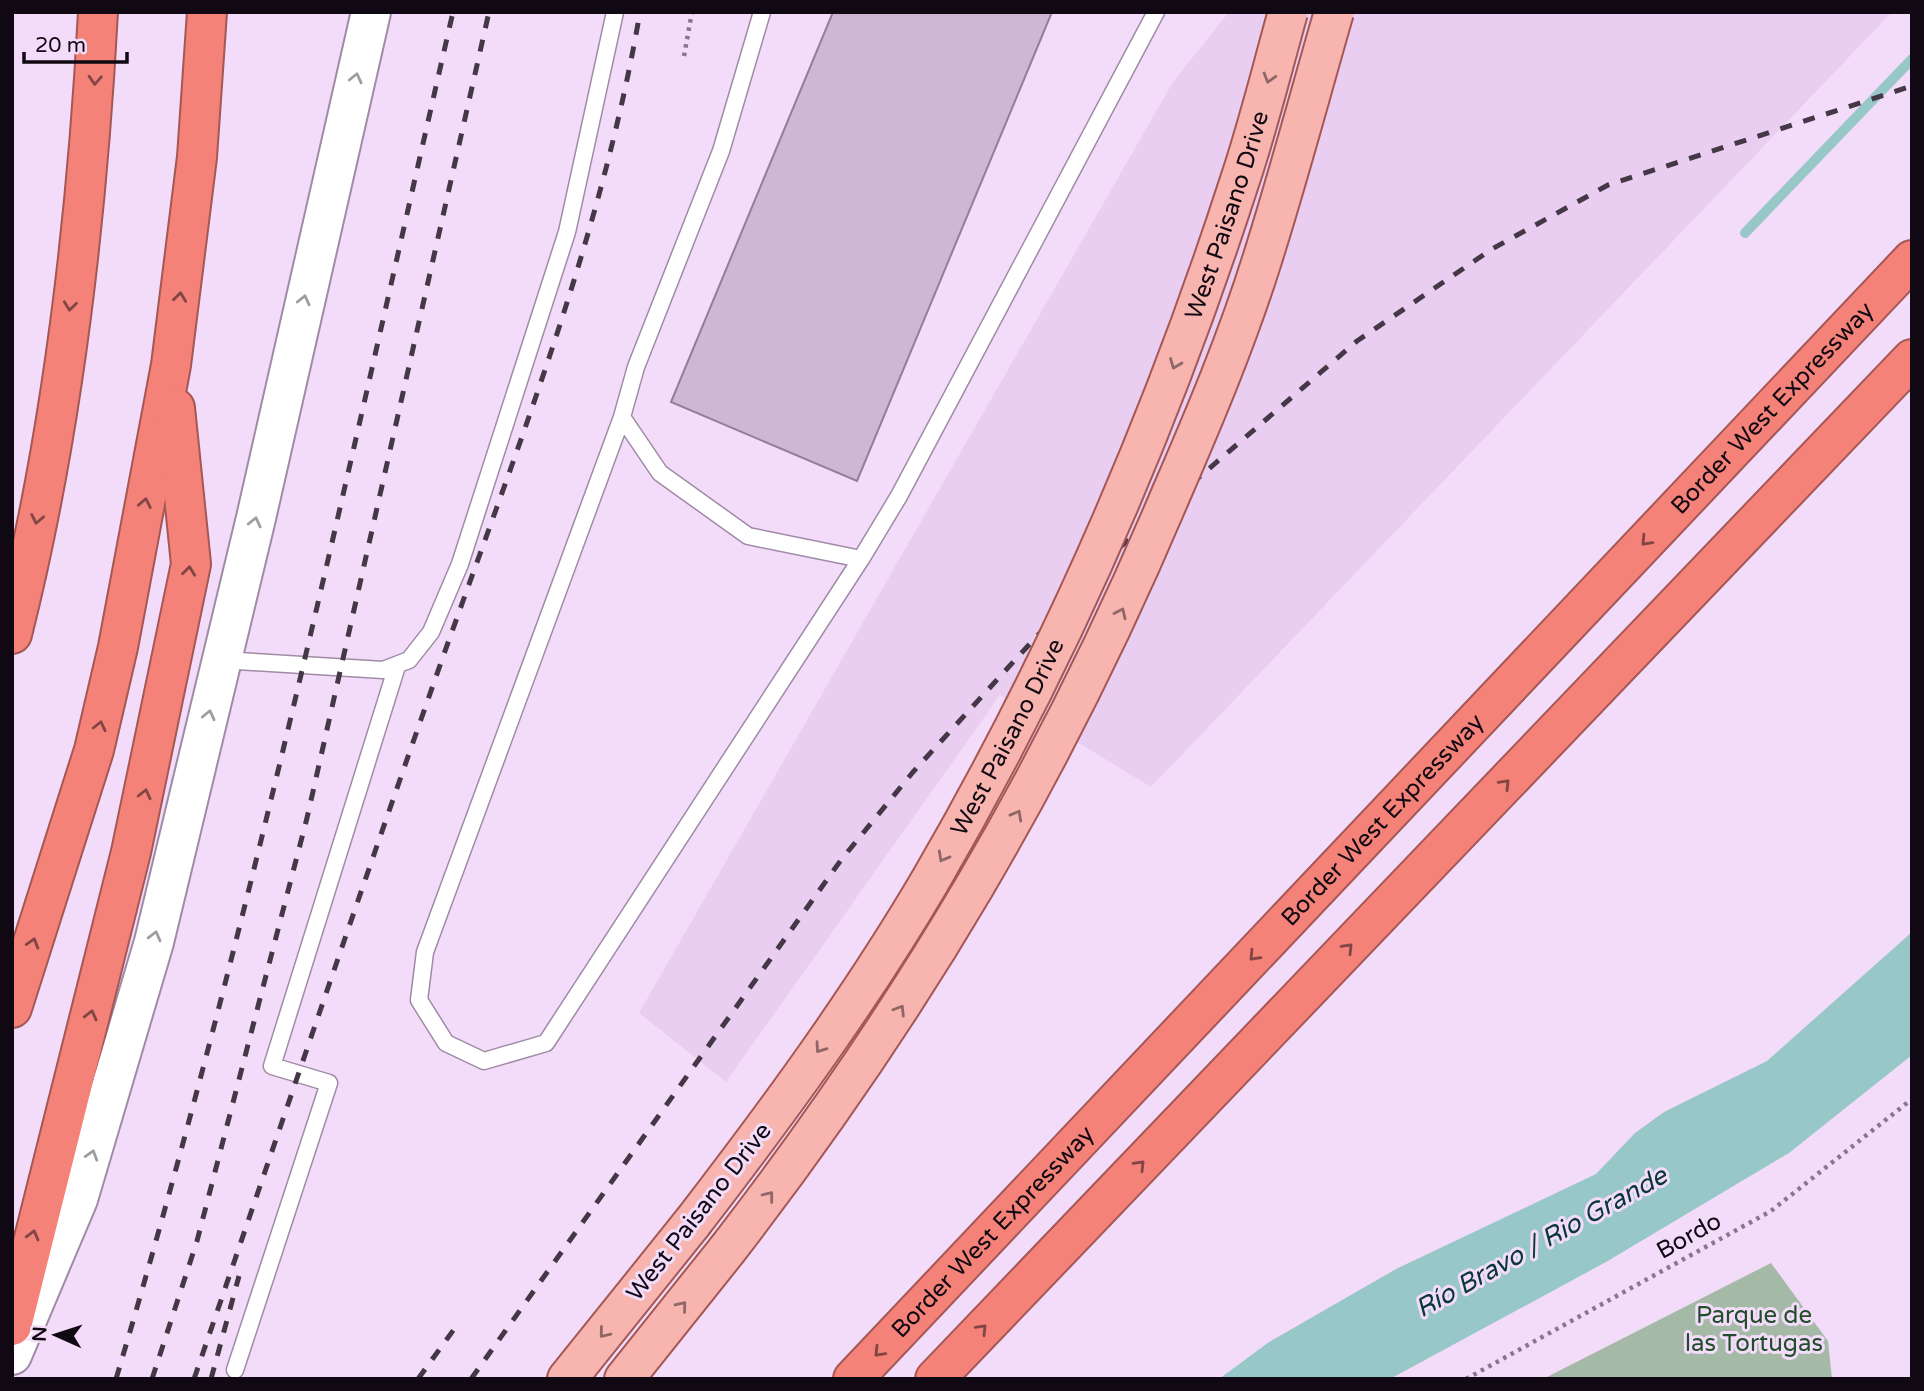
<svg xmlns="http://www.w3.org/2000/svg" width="1924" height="1391" viewBox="0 0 1924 1391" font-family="'Varela Round',sans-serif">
	<rect width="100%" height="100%" fill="#f3dcf9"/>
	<!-- built -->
	<path fill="#e9cef1" d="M1229,12h663l-741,775 -151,-92 -274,387 -87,-69 534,-931z"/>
	<!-- green -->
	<path fill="#a5baa6" d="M1771,1263l57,78 4,38h-289z"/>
	<!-- water -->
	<path fill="#98c7c8" d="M1912,932v123l-123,98 -183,109 -216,117h-171l50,-37 127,-73 200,-95 39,-41 29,-21 103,-51z"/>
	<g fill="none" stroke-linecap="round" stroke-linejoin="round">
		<!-- stream -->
		<path stroke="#98c7c8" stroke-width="10" d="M1745,233l167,-174"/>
	</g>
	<!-- building -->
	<path fill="#ceb7d5" stroke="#927e99" stroke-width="2" d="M833,12h219l-195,469 -186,-79z"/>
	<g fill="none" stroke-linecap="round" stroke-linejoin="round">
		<defs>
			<path id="service" d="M762,12l-41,139 -85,216 -14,50 38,56 88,63 113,23 38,-63 257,-484
				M622,417l-197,535 -6,48 27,43 38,18 62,-18 315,-484
				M222,660l161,10 26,-10 22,-28 29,-68 107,-332 48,-220
				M235,1370l94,-287 -57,-17 125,-400"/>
			<path id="tertiary" d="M12,1355l66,-156 76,-257 102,-424 115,-506"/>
			<path id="primary" d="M567,1379l126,-157
				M624,1379l103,-129"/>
			<g id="motorway">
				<path d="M12,634c51,-202 75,-414 86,-622"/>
				<path d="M12,1008l82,-258 24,-103 53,-282 26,-208 10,-145"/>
				<path d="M12,1326l119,-474 60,-288 -16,-156"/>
				<path id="s1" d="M853,1379l1059,-1119"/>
				<path d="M935,1379l977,-1020"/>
			</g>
		</defs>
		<!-- service casing -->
		<use href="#service" stroke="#9f8ba5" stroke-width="19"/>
		<!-- tertiary casing -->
		<use href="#tertiary" stroke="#9f8ba5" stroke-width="42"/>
		<!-- primary casing -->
		<use href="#primary" stroke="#a45754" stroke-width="42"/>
		<!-- motorway casing -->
		<use href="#motorway" stroke="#a45754" stroke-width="42"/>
		<!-- path -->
		<path stroke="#87778b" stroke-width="4.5" stroke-dasharray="3.5 5" stroke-linecap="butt" d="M684,56l8,-44
			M1466,1379l305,-168 141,-112"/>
		<!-- service -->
		<use href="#service" stroke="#fff" stroke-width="16"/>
		<!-- tertiary -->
		<use href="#tertiary" stroke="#fff" stroke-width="38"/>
		<!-- primary -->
		<use href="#primary" stroke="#f8b4ae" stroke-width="38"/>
		<!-- motorway -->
		<use href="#motorway" stroke="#f48278" stroke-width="38"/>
		<!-- rail -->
		<path stroke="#443846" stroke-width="5" stroke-dasharray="12 12" stroke-linecap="butt" d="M116,1379c134,-450 232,-909 337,-1367
			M152,1379l45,-138 110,-423 182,-806
			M194,1379c83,-242 165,-484 250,-725 75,-211 158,-420 196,-642
			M211,1379l28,-103
			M418,1379l42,-58
			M471,1379l370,-519 72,-88 113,-124 89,-96 38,-35 204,-176 135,-92 116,-64 304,-99"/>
		<defs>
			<g id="primary-bridge">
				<path id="s2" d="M693,1222c84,-109 167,-222 237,-341 128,-220 231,-457 309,-698 19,-56 33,-114 49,-171"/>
				<path d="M727,1250c184,-238 327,-478 444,-756 33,-76 66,-154 91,-234 26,-82 48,-165 72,-248"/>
			</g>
		</defs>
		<!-- primary-bridge casing -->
		<use href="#primary-bridge" stroke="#a45754" stroke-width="42" stroke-linecap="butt"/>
		<!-- primary-bridge -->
		<use href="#primary-bridge" stroke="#f8b4ae" stroke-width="38"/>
	</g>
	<!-- one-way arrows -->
	<defs><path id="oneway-chevron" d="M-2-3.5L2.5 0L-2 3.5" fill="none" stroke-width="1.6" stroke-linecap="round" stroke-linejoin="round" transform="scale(1.75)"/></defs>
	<g stroke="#9f9ca0">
		<use href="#oneway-chevron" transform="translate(356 78) rotate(-77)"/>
		<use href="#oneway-chevron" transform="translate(304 300) rotate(-77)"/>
		<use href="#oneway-chevron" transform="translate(255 522) rotate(-77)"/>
		<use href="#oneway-chevron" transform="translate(209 715) rotate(-77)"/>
		<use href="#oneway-chevron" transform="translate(155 936) rotate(-76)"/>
		<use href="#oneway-chevron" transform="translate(92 1155) rotate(-73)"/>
	</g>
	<g stroke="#906768">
		<use href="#oneway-chevron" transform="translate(1269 78) rotate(106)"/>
		<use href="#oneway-chevron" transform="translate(1175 364) rotate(111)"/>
		<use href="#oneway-chevron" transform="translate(1121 613) rotate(-65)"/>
		<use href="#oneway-chevron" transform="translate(1017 815) rotate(-61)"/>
		<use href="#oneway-chevron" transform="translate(943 857) rotate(119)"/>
		<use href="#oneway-chevron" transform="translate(900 1010) rotate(-58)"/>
		<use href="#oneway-chevron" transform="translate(820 1048) rotate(125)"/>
		<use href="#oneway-chevron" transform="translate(769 1196) rotate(-52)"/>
		<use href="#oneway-chevron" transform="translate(682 1306) rotate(-51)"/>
		<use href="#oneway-chevron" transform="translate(604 1333) rotate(129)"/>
	</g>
	<g stroke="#824545">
		<use href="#oneway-chevron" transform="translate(95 80) rotate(93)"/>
		<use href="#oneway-chevron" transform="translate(180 297) rotate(-83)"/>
		<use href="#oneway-chevron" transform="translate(70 306) rotate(97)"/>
		<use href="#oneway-chevron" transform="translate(145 503) rotate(-79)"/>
		<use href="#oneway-chevron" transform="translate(37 519) rotate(101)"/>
		<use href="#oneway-chevron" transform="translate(1646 541) rotate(133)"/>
		<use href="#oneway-chevron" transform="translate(189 571) rotate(-83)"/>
		<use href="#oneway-chevron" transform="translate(100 726) rotate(-77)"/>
		<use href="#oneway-chevron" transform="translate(1505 784) rotate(-46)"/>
		<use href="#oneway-chevron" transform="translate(145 794) rotate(-77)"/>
		<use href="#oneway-chevron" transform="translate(33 943) rotate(-73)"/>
		<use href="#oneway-chevron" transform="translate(1348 948) rotate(-46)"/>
		<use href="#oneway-chevron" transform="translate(1254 956) rotate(133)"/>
		<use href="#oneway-chevron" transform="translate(91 1015) rotate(-76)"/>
		<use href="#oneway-chevron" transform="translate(1140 1165) rotate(-46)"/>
		<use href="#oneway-chevron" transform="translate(33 1235) rotate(-75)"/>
		<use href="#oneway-chevron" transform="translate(982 1329) rotate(-46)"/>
		<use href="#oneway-chevron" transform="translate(879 1352) rotate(134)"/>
	</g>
	<g text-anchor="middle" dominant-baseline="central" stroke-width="6" stroke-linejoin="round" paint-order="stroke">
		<!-- street labels -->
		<g font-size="24" fill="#100812" stroke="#f3dcf9">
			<text stroke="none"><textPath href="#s2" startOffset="1146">West Paisano Drive</textPath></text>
			<text stroke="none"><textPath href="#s1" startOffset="1337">Border West Expressway</textPath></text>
			<text stroke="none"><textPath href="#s2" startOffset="579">West Paisano Drive</textPath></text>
			<text stroke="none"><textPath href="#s1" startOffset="770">Border West Expressway</textPath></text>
			<text transform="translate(699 1212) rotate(-52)">West Paisano Drive</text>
			<text stroke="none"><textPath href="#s1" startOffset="203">Border West Expressway</textPath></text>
			<text transform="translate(1689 1236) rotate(-29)">Bordo</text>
		</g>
		<!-- park labels -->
		<g font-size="24" fill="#214d28" stroke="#f3dcf9">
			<text x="1754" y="1315">Parque de<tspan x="1754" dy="28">las Tortugas</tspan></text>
		</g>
		<!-- water labels -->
		<g font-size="26" font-style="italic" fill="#083738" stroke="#f3dcf9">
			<text transform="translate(1541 1242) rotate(-29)">Río Bravo / Rio Grande</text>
		</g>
	</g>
	<!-- border -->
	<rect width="1924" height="1391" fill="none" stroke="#100812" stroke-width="28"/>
	<!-- north arrow -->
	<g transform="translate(56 1335) rotate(273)" stroke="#f3dcf9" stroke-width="5" paint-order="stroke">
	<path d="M0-5L12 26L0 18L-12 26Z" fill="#100812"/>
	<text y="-10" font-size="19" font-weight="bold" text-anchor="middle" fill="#100812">N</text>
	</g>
	<!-- scale -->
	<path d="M24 52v10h103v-10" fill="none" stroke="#100812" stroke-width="3.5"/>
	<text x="35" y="52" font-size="21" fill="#100812" stroke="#f3dcf9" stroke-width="5" paint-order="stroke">20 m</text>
</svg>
